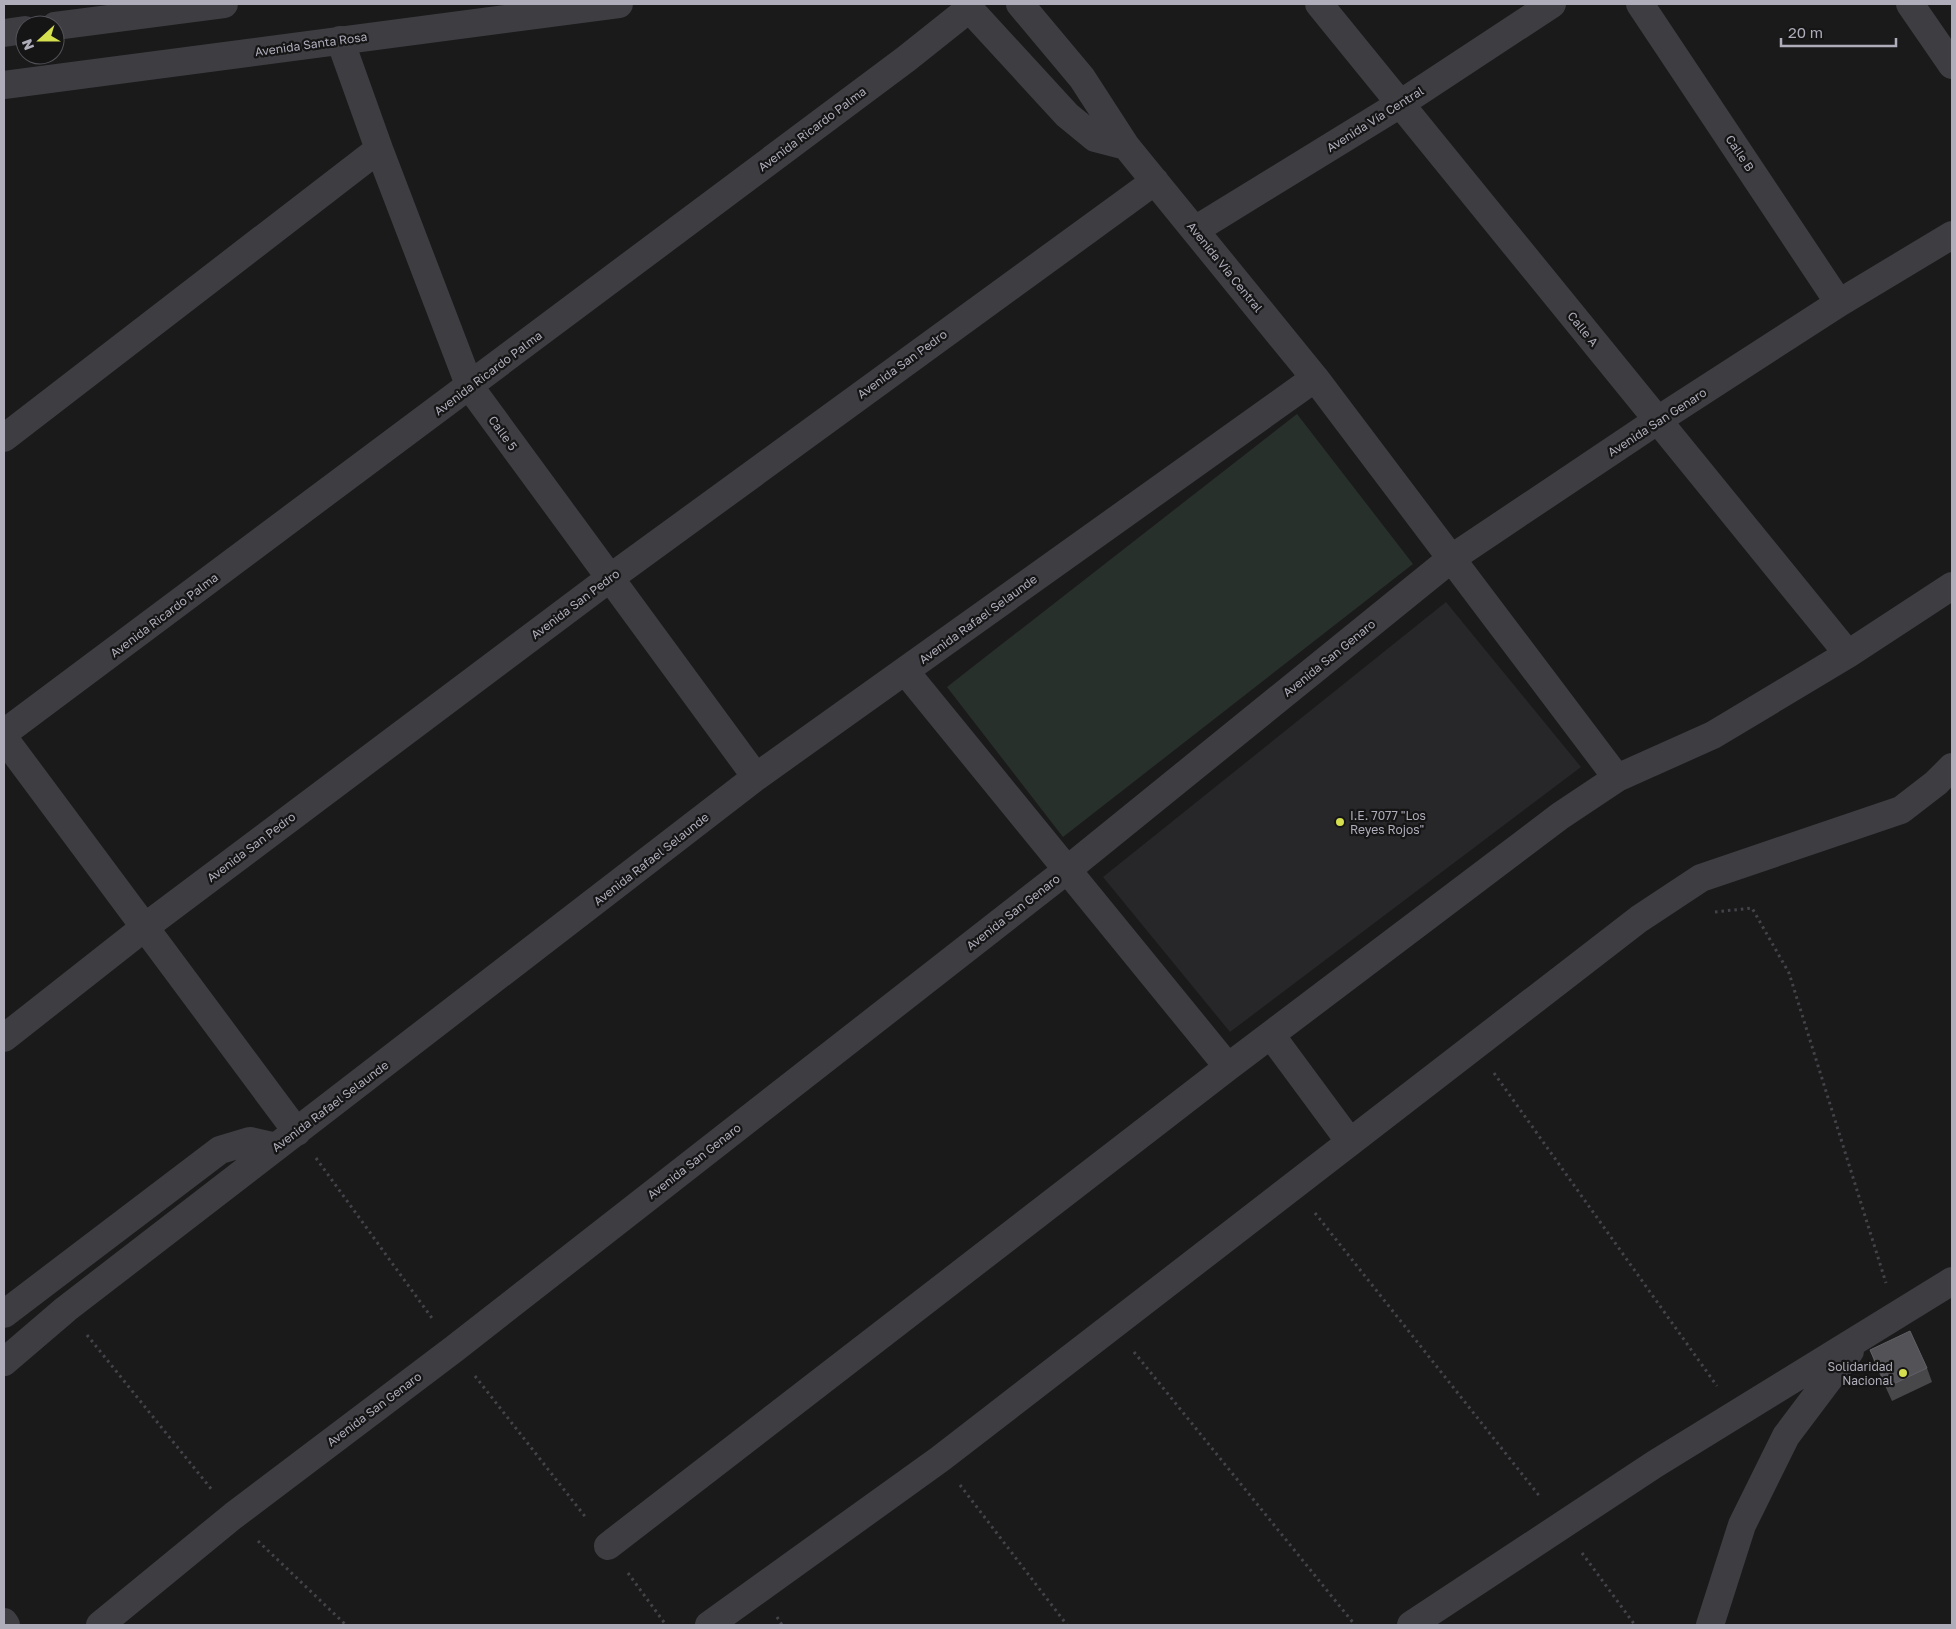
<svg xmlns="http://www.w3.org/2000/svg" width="1956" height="1629" viewBox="0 0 1956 1629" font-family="'Golos Text',sans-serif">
	<rect width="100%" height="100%" fill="#1a1a1b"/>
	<!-- built -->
	<path fill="#272628" d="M1446,602l135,165 -351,265 -127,-155z"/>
	<!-- pitch -->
	<path fill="#28302c" d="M1297,414l116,150 -350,273 -116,-150z"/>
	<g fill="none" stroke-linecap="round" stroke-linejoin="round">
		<!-- path -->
		<path stroke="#444349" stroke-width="3" stroke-dasharray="2.5 4" stroke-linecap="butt" d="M1715,912l37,-4 37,65 97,310
			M1494,1073l223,313
			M316,1158l118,163
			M1315,1213l226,285
			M87,1335l125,155
			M1134,1352l221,273
			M475,1376l112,143
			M960,1485l107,140
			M258,1541l88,84
			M1582,1553l53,72
			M628,1573l38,52
			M777,1617l5,8"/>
		<!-- minor -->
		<path stroke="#3e3d42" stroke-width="28" d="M965,4l102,111 28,23 31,8
			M1020,4l62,74 44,68 189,232 302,400
			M1319,4l529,650
			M1640,4l199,299
			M1910,4l42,61
			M55,26l169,-22
			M4,33l21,-3
			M340,40l39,109 91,238 286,390
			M4,85l615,-81
			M1195,230l205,-126 152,-100
			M4,438l375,-289
			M905,671l323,396
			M4,733l902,-674 64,-51
			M4,738l293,394
			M1271,1035l79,107
			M4,1038l141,-111 465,-349 545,-397
			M4,1314l216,-164 30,-9 26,6
			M4,1362l62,-53 690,-532 559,-399
			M608,1546l620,-479 332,-251 57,-38 96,-43 135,-81 104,-68
			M4,1622l2,3
			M100,1625l133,-109 221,-167 613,-479 385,-312 206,-138 181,-117 113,-68
			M709,1625l231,-166 699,-540 62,-41 200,-68 35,-27 16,-16
			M1411,1625l244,-161 297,-183
			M1710,1625l32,-100 44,-89 64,-85"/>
	</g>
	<!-- wall -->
	<path fill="#48474a" d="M1870,1350l57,18 5,14 -40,19 -17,-37z"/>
	<!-- building -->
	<path fill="#535256" stroke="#616066" d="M1910,1331l17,37 -40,19 -17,-37z"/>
	<!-- markers -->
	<g fill="#d6df4e" stroke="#151516" stroke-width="2">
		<circle cx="1340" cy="822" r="5"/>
		<circle cx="1903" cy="1373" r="5"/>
	</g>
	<g text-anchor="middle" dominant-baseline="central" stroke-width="4.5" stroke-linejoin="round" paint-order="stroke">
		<!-- street labels -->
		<g font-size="12" fill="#afadba" stroke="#151516">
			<text transform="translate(311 44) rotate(-8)">Avenida Santa Rosa</text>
			<text transform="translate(1375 119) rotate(-32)">Avenida Vía Central</text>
			<text transform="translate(812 129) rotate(-37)">Avenida Ricardo Palma</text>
			<text transform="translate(1740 153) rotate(56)">Calle B</text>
			<text transform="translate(1225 267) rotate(51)">Avenida Via Central</text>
			<text transform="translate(1583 329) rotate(51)">Calle A</text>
			<text transform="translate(902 364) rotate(-36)">Avenida San Pedro</text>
			<text transform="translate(488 373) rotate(-37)">Avenida Ricardo Palma</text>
			<text transform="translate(1657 422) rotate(-33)">Avenida San Genaro</text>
			<text transform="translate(503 433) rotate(54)">Calle 5</text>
			<text transform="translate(575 604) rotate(-37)">Avenida San Pedro</text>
			<text transform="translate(164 615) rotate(-37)">Avenida Ricardo Palma</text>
			<text transform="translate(978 619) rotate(-36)">Avenida Rafael Selaunde</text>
			<text transform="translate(1329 658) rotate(-39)">Avenida San Genaro</text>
			<text transform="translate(251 847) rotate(-37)">Avenida San Pedro</text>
			<text transform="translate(651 859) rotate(-38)">Avenida Rafael Selaunde</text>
			<text transform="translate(1013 912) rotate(-38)">Avenida San Genaro</text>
			<text transform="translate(330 1106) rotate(-37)">Avenida Rafael Selaunde</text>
			<text transform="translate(694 1161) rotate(-38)">Avenida San Genaro</text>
			<text transform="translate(374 1409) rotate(-37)">Avenida San Genaro</text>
		</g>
		<!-- poi labels -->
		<g font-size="12" fill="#afadba" stroke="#151516" text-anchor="start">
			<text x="1350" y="815">I.E. 7077 "Los<tspan x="1350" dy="14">Reyes Rojos"</tspan></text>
			<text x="1893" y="1366" text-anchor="end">Solidaridad<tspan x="1893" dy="14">Nacional</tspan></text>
		</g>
	</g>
	<!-- border -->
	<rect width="1956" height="1629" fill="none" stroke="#afadba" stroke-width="10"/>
	<!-- north arrow -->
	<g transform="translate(40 40) rotate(249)"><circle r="24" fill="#151516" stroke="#535258"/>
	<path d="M0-4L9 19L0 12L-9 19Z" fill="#d6df4e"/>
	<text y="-8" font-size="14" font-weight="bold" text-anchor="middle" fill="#afadba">N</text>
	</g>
	<!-- scale -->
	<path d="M1781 38v8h115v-8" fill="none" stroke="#afadba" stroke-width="2.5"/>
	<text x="1788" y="38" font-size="15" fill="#afadba" stroke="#151516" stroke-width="4" paint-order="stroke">20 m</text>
</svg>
